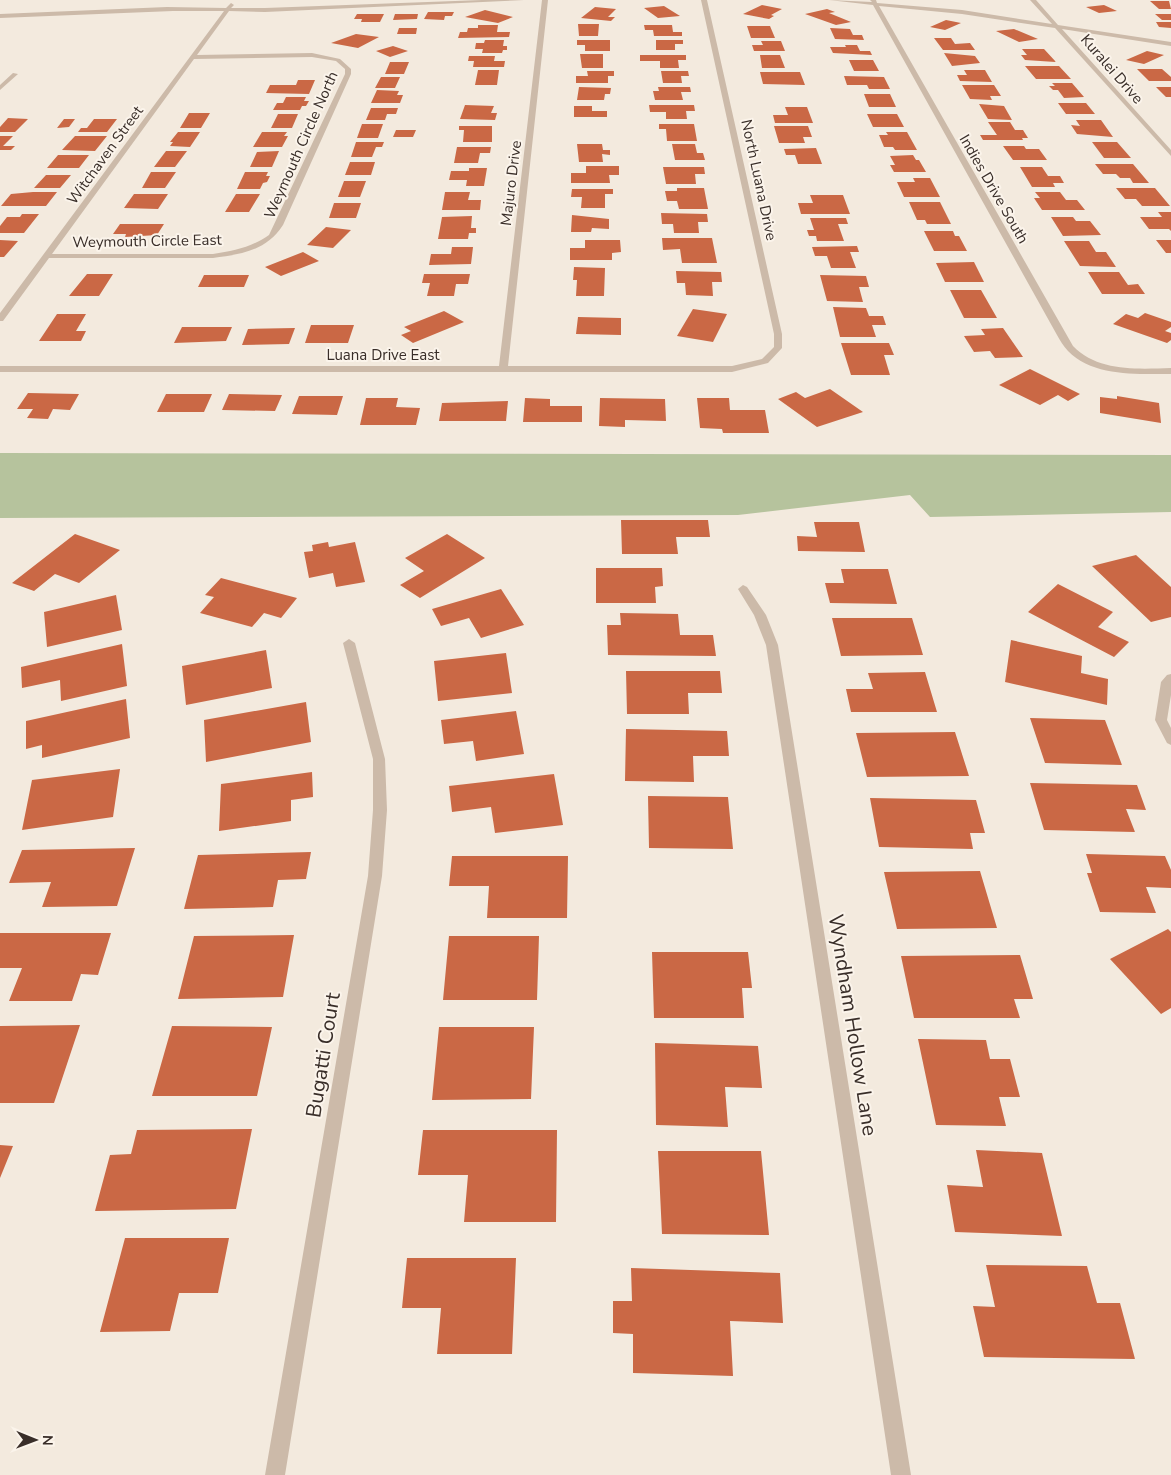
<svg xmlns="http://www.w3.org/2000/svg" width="1171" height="1475" viewBox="0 0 1171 1475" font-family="'Nunito Sans',sans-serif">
	<rect width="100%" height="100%" fill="#f3eade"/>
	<!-- green -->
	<path fill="#b6c39d" d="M0,453l1171,2v57l-241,5 -20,-22 -172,20 -738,3z"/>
	<!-- building -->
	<path fill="#ca6845" d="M1150,1h19l2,8h-12z
		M762,5l20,4 -11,6 3,1 -5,3 -26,-5z
		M1104,5l13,6 -18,2 -13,-6z
		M664,6l16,10 -22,2 -14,-10z
		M595,7l21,2 -8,8h7l-4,4 -30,-3z
		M827,9l8,3 -6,1 22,9 -15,3 -31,-11z
		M485,10l28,7 -15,6 -33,-6z
		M428,12h26l-2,4h-7l-1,4 -20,-1z
		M357,14h27l-4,8h-19l1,-3h-8z
		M395,14h23l-1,5 -24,1z
		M1155,14h16v6h-9z
		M946,20l15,3 -16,7 -15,-3z
		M1156,22h15v6l-12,-1z
		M578,24h21l-1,12h-19z
		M478,25h20l-1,7h13l-1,5 -51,1 2,-6h7l1,-4h10z
		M644,25h28l1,7h9v4h-28l-1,-6h-8z
		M747,26h23l5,12h-24z
		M399,28h18l-1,6h-19z
		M830,28l20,1 3,6h9l2,5 -29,-1z
		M1014,29l24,10 -19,3 -23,-11z
		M356,34l23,3 -21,11 -27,-5z
		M934,38h17l4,6 15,-1 5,7h-32z
		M485,40h19l-1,6h4v4h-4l-1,3h-20l1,-4h-8l1,-6h8z
		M577,40h33v11h-25v-6h-8z
		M656,40h27v4h-8v6h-19z
		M761,41h20l4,10h-31l-2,-6h11z
		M845,45h12l3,6h10l2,4 -39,-2 -3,-6h16z
		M393,46l15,5 -18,6 -14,-6z
		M1022,49h22l12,13 -31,-2 -4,-5h6z
		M1147,51l17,4 -20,9 -18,-4z
		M944,53l31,3 5,7 -28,3z
		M580,54h23v14h-21z
		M640,55h46v5h-8l1,8h-19v-7h-20z
		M760,55h20l5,13h-23z
		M469,56h26l-1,5h11l-1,6h-31l1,-6h-6z
		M849,60h24l6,11h-25z
		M390,62h19l-5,12h-19z
		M1025,66h34l12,13h-35z
		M1137,69h25l9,8v4h-22z
		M478,70h21l-2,15h-22z
		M964,70h21l7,12 -32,-1 -3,-6h10z
		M587,71h27v5h-6v7h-32v-7h12z
		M661,71h27l1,5h-8l1,7h-19z
		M760,72h40l5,13 -42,-1z
		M844,76l40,1 6,12h-21l-2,-4h-20z
		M381,77h19l-5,11h-20z
		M298,80h17l-6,14 -43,-1 4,-8h26z
		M1052,83h20l12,14 -20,1 -6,-8h-5l-4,-4h6z
		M962,85h32l7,11h-11l2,4 -22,-1z
		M579,87l32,1 -1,6h-5l-1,6h-27z
		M658,87h32l1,5h-10l2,8h-28l-2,-9h6z
		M1156,87h15v10h-5z
		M377,90l22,1 -2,4h6l-3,8h-29z
		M864,94h26l6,13h-27z
		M286,97h20l-2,4h5l-3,5h-4l-2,4h-27l4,-7h6z
		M1058,103h28l9,11h-29z
		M979,104l25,2 8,14 -24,-1z
		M465,105l29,1 -3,7h6l-2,7 -35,-1z
		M649,105h45l1,6h-9l1,8h-21v-7h-16z
		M574,106h18v5h15v6h-33z
		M785,107h22l6,16h-38l-2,-8h15z
		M371,108h27l-2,6h-9l-2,6h-19z
		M189,113h21l-9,15h-21z
		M278,114h20l-6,14h-21z
		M867,114h30l7,13h-31z
		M8,118l20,1 -13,13h-15v-5z
		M64,119h11l-6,8 -12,1z
		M94,119h23l-10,13h-29l3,-4h6z
		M1076,120h25l12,17 -36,-3 -6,-9 9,1z
		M988,122h22l5,8h8l5,8h-6l1,2h-40l-3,-5h17z
		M362,124h21l-5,14h-21z
		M659,124h35l3,17h-30l-1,-12h-7z
		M459,126h33v16h-29l1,-12h-5z
		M774,126h34l4,11h-9l2,6h-26z
		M396,130h20l-3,7h-20z
		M178,132h22l-10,15 -20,-1 3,-4h-3z
		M262,132h25l-3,4h4l-6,11h-29z
		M886,132h21l10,18h-22l-2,-3h-9l-5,-12h9z
		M0,136h13l-10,10h12l-4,4h-11z
		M75,136h32l-12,15 -33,-1z
		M356,142h28l-2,5h-6l-4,10h-21z
		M1092,142h25l14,16h-27z
		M577,144h25l1,6h7v5l-8,-1 1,8h-24z
		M672,144h23l2,9h6l2,7h-30z
		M1003,146h21l2,3h13l8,11h-34z
		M457,147h34l-1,6h-10l-2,10h-24z
		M816,148l6,16h-24l-3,-9h-9l-2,-6z
		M166,151h21l-12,16h-21z
		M279,151l-7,16h-22l7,-15z
		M58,155h31l-10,13h-32z
		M913,155l3,5h3l7,12h-32l-4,-7h5l-5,-9z
		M350,162h25l-4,13h-26z
		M1095,164h38l16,19h-16l-3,-5h-10l-4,-4h-13z
		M586,166h33v9h-10l1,8h-39v-10h15z
		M663,167h41l1,7h-10l1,10h-30z
		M1020,167h22l6,9h12l4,7h-11l2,4h-23z
		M469,168h18l-3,18h-18l1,-6h-18l2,-9h18z
		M151,172h25l-11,16h-23z
		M245,172h23l-2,4h4l-3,6 -4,1 -3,6h-23z
		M46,175h25l-11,13h-26z
		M913,178h17l10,19h-36l-7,-15h18z
		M344,181h22l-6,16h-22z
		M677,188h27l4,21h-29l-2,-8h-10l-2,-10h12z
		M1116,188h39l15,18h-28l-6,-7h-11z
		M572,189h41v5h-8v14h-24l1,-11h-11z
		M33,192h24l-11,14h-45l10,-12z
		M445,192h25l-2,8h13l-1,10h-38z
		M1035,192h25l6,8h11l8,10h-43l-8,-12h6z
		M134,194h34l-10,15 -34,-1z
		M236,194h24l-11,18h-24z
		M810,195h33l7,19h-49l-3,-11h15z
		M909,202h31l11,22h-24l-2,-4h-8z
		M334,203h27l-5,15h-27z
		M1158,212h13v19l-2,-2h-20l-9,-12h22z
		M661,213l46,1 1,8h-10l1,11h-25l-1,-9h-11z
		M22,214h17l-15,19h-24v-7l7,-9h13z
		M572,215l37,4v10l-17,-1 -1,4h-20z
		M472,216l-1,12h5v5h-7l-1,6h-30l4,-22z
		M1051,217h22l3,4h14l11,14 -38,1z
		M810,218h36l2,6h-10l6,17h-27l-1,-5h-7l-2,-6h7z
		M120,224h44l-7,11 -32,2 1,-3h-13z
		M326,227l25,3 -18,18 -26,-3z
		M924,231h29l2,5h4l8,15h-33z
		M662,238h50l5,25h-35l-2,-14 -17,1z
		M0,240l18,1 -14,16h-4z
		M585,240h35l1,12 -9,1v7h-42v-12h15z
		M1156,240h15v13h-5z
		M1064,241h25l7,11h10l10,15 -36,-1z
		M857,246l2,6h-9l6,16h-25l-4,-12h-12l-3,-9z
		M452,247h21l-2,17 -42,1 2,-11h20z
		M303,252l16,9 -38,15 -16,-9z
		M974,262l10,20h-39l-9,-19z
		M574,267l31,1 -1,28h-28l1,-16h-4z
		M676,271l45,1 1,10h-10l1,14 -27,-1 -1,-12h-8z
		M1088,272h31l9,13 10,-1 7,10h-43z
		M87,274h26l-14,22h-30z
		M424,274h46l-2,10h-12l-2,12h-27l3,-13h-8z
		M204,275h45l-5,12h-46z
		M820,275l46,1 3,11h-10l4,15 -36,-1z
		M950,290h31l16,28h-33z
		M833,307l33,1 3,8h14l3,9h-14l4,12h-36z
		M693,309l34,5 -14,28 -36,-6z
		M444,311l20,11 -51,21 -12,-8 10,-4 -7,-4z
		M1145,313l26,9v5l-6,4 6,2v7l-4,3 -54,-19 13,-10 12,4z
		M57,314h29l-10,17h10l-5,10h-42z
		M578,317l43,1v17l-45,-1z
		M311,325h43l-6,18h-43z
		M182,327h50l-6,14 -52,2z
		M295,328l-6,16 -47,1 6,-16z
		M1003,328l20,29 -28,1 -5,-7 -16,1 -10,-16 21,-1 -4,-6z
		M841,343h48l5,12h-10l6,20h-39z
		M1030,369l50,25 -12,7 -10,-6 -18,10 -41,-20z
		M830,389l33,23 -46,15 -39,-28 18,-7 9,6z
		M28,393l51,1 -9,16 -17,-1 -5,10 -21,-1 6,-9h-16z
		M166,394h46l-8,18h-47z
		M229,394l53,1 -7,16 -53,-1z
		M299,396h44l-6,19 -45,-1z
		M1117,396l42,7 2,20 -61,-10v-16l17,2z
		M366,398h32l-2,9 24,1 -4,17h-56z
		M525,398l25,1v7h32v16h-59z
		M600,398l65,1 1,22 -41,-1v7l-26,-1z
		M697,398h32l1,12h35l4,23h-46l-1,-4 -22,-1z
		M508,401l-2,20h-67l3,-18z
		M621,520h87l2,17h-34l2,17h-56z
		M814,522h45l6,30 -67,-1 -1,-15 20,1z
		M75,534l45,16 -41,33 -24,-9 -21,17 -22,-8z
		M447,534l38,24 -65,40 -20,-13 24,-14 -19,-13z
		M328,542l1,5 26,-5 10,40 -29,5 -3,-14 -24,5 -5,-26 9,-1 -1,-6z
		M1136,555l35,32v30l-20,5 -59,-56z
		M596,568h66l1,18 -8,1 1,16h-60z
		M841,569h47l9,35 -67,-1 -5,-20h19z
		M221,578l76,20 -16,20 -17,-5 -12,14 -52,-14 14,-16 -9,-2z
		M1058,584l55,28 -15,15 31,15 -15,15 -86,-45z
		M501,589l23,36 -43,13 -12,-20 -28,8 -9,-17z
		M116,595l6,35 -75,17 -3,-35z
		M620,613l58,1 2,21h33l3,21 -108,-1 -1,-30h14z
		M832,618h80l11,37 -82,1z
		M1011,640l71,16 -1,17 27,6 -1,26 -102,-23z
		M122,644l5,42 -66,15 -1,-21 -38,8 -1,-21z
		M266,650l6,38 -86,17 -4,-39z
		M506,653l6,40 -74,8 -4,-40z
		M626,671h94l2,22h-34l1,21h-62z
		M925,672l12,40h-86l-5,-23h27l-5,-16z
		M126,699l4,39 -88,20v-13l-16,4v-28z
		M306,702l5,40 -105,20 -2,-42z
		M516,711l8,43 -48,7 -3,-20 -29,3 -3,-24z
		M1030,718l75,2 17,45 -77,-2z
		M626,729l101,2 2,25h-36l1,26 -69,-1z
		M955,732l14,44 -102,1 -11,-44z
		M120,769l-7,48 -91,13 10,-50z
		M312,772l1,25 -22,3v21l-72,10 2,-47z
		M554,774l9,51 -68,8 -4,-26 -39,5 -3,-26z
		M1030,783l107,2 9,25 -20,-1 9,23 -91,-2z
		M648,796l80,1 5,52 -84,-1z
		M870,798l106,2 9,33h-15l3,16 -94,-2z
		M135,848l-18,58 -75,1 9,-25 -42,1 13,-33z
		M311,852l-5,27 -28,1 -5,27 -89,2 14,-54z
		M1086,854l79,2 6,14v18l-25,-1 10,26 -56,-1 -13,-39h5z
		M452,856h116l-1,62h-80l2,-32h-40z
		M980,871l17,57 -100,1 -13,-57z
		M1168,929l3,3v76l-10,6 -51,-55z
		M0,933h111l-13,42 -17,-1 -9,27h-63l13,-33h-22z
		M294,935l-11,62 -105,2 16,-63z
		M449,936h90l-2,64h-94z
		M652,952h96l4,36h-10l2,30h-90z
		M1020,955l13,44h-19l6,19h-106l-13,-62z
		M80,1025l-26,78h-54v-77z
		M172,1026l100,1 -15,69h-105z
		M439,1027h95l-3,72 -99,1z
		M918,1039l68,1 4,19h20l10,38h-21l7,29 -70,-1z
		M655,1043l103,3 4,42 -37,-1 3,40 -72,-2z
		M252,1129l-16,80 -141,2 15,-56 21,-1 6,-24z
		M423,1130h134l-1,92h-92l4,-47h-50z
		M0,1145l13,1 -13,32z
		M976,1150l66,3 20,83 -107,-4 -8,-47 36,2z
		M658,1151h103l8,84 -107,-1z
		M125,1238h104l-11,55h-39l-9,38 -70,1z
		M407,1258h109l-4,96h-75l4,-46h-39z
		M986,1265l101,1 10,37h23l15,56 -151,-2 -11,-51 22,1z
		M631,1268l149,5 3,50 -53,-2 3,55 -100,-3v-39l-20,-1v-32h19z"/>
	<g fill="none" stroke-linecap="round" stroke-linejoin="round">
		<!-- street -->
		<path fill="#ccbaa9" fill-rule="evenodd" d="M482,0h42l-259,12 -36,-1 -32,44 115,-2 28,6 11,10v5l-68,151c-17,26 -41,29 -70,33h-164l-46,63h-3v-8l224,-302h-51l-173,7v-4l167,-7 59,1 5,-5 3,2 -3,3h34zM312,57l24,4 9,8v5l-76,161c-17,12 -35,16 -56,19h-161l142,-195z
			M542,0h6l-40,366h224l30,-7 12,-12v-13l-73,-334h6l75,334v14l-14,15 -36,9h-732v-6h499z
			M829,0l43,2 -2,-2h6l1,3 85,7 90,14 -22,-24h6l22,25 113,17v4l-109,-17 109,121v6l-116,-128 -93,-14 -83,-8 194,340c25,26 65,23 98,22v6c-33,0 -78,3 -103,-23 -5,-5 -8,-11 -11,-16l-184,-330z
			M13,73l5,1 -18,16v-5z
			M743,585l4,2 19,28 12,30 133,830h-20l-125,-830 -12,-30 -16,-26z
			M349,639l6,4 30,116 2,51 -5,66 -97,599h-20l103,-599 5,-66v-51l-30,-116z
			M1171,674v21l-4,25 4,8v17l-4,-2 -12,-23 6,-38 6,-7z"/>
	</g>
	<g text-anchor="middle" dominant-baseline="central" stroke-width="4" stroke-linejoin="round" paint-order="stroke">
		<!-- far-street labels -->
		<g font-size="15" fill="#392e29" stroke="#fbf4eb">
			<text transform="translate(1112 69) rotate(49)">Kuralei Drive</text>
			<text transform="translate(301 145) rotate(-66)">Weymouth Circle North</text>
			<text transform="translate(105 155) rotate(-54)">Witchaven Street</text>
			<text transform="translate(759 180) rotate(78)">North Luana Drive</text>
			<text transform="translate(511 183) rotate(-83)">Majuro Drive</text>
			<text transform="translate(994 189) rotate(60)">Indies Drive South</text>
			<text transform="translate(147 241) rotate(-1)">Weymouth Circle East</text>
			<text x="383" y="355">Luana Drive East</text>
		</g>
		<!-- near-street labels -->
		<g font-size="21" fill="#392e29" stroke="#fbf4eb">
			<text transform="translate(853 1025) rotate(81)">Wyndham Hollow Lane</text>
			<text transform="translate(323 1055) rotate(-81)">Bugatti Court</text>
		</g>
	</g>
	<!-- north arrow -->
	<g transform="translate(35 1440) rotate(91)" stroke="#fbf4eb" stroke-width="4" paint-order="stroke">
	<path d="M0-4L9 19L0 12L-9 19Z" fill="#392e29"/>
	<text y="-8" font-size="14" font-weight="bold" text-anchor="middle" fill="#392e29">N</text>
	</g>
</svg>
